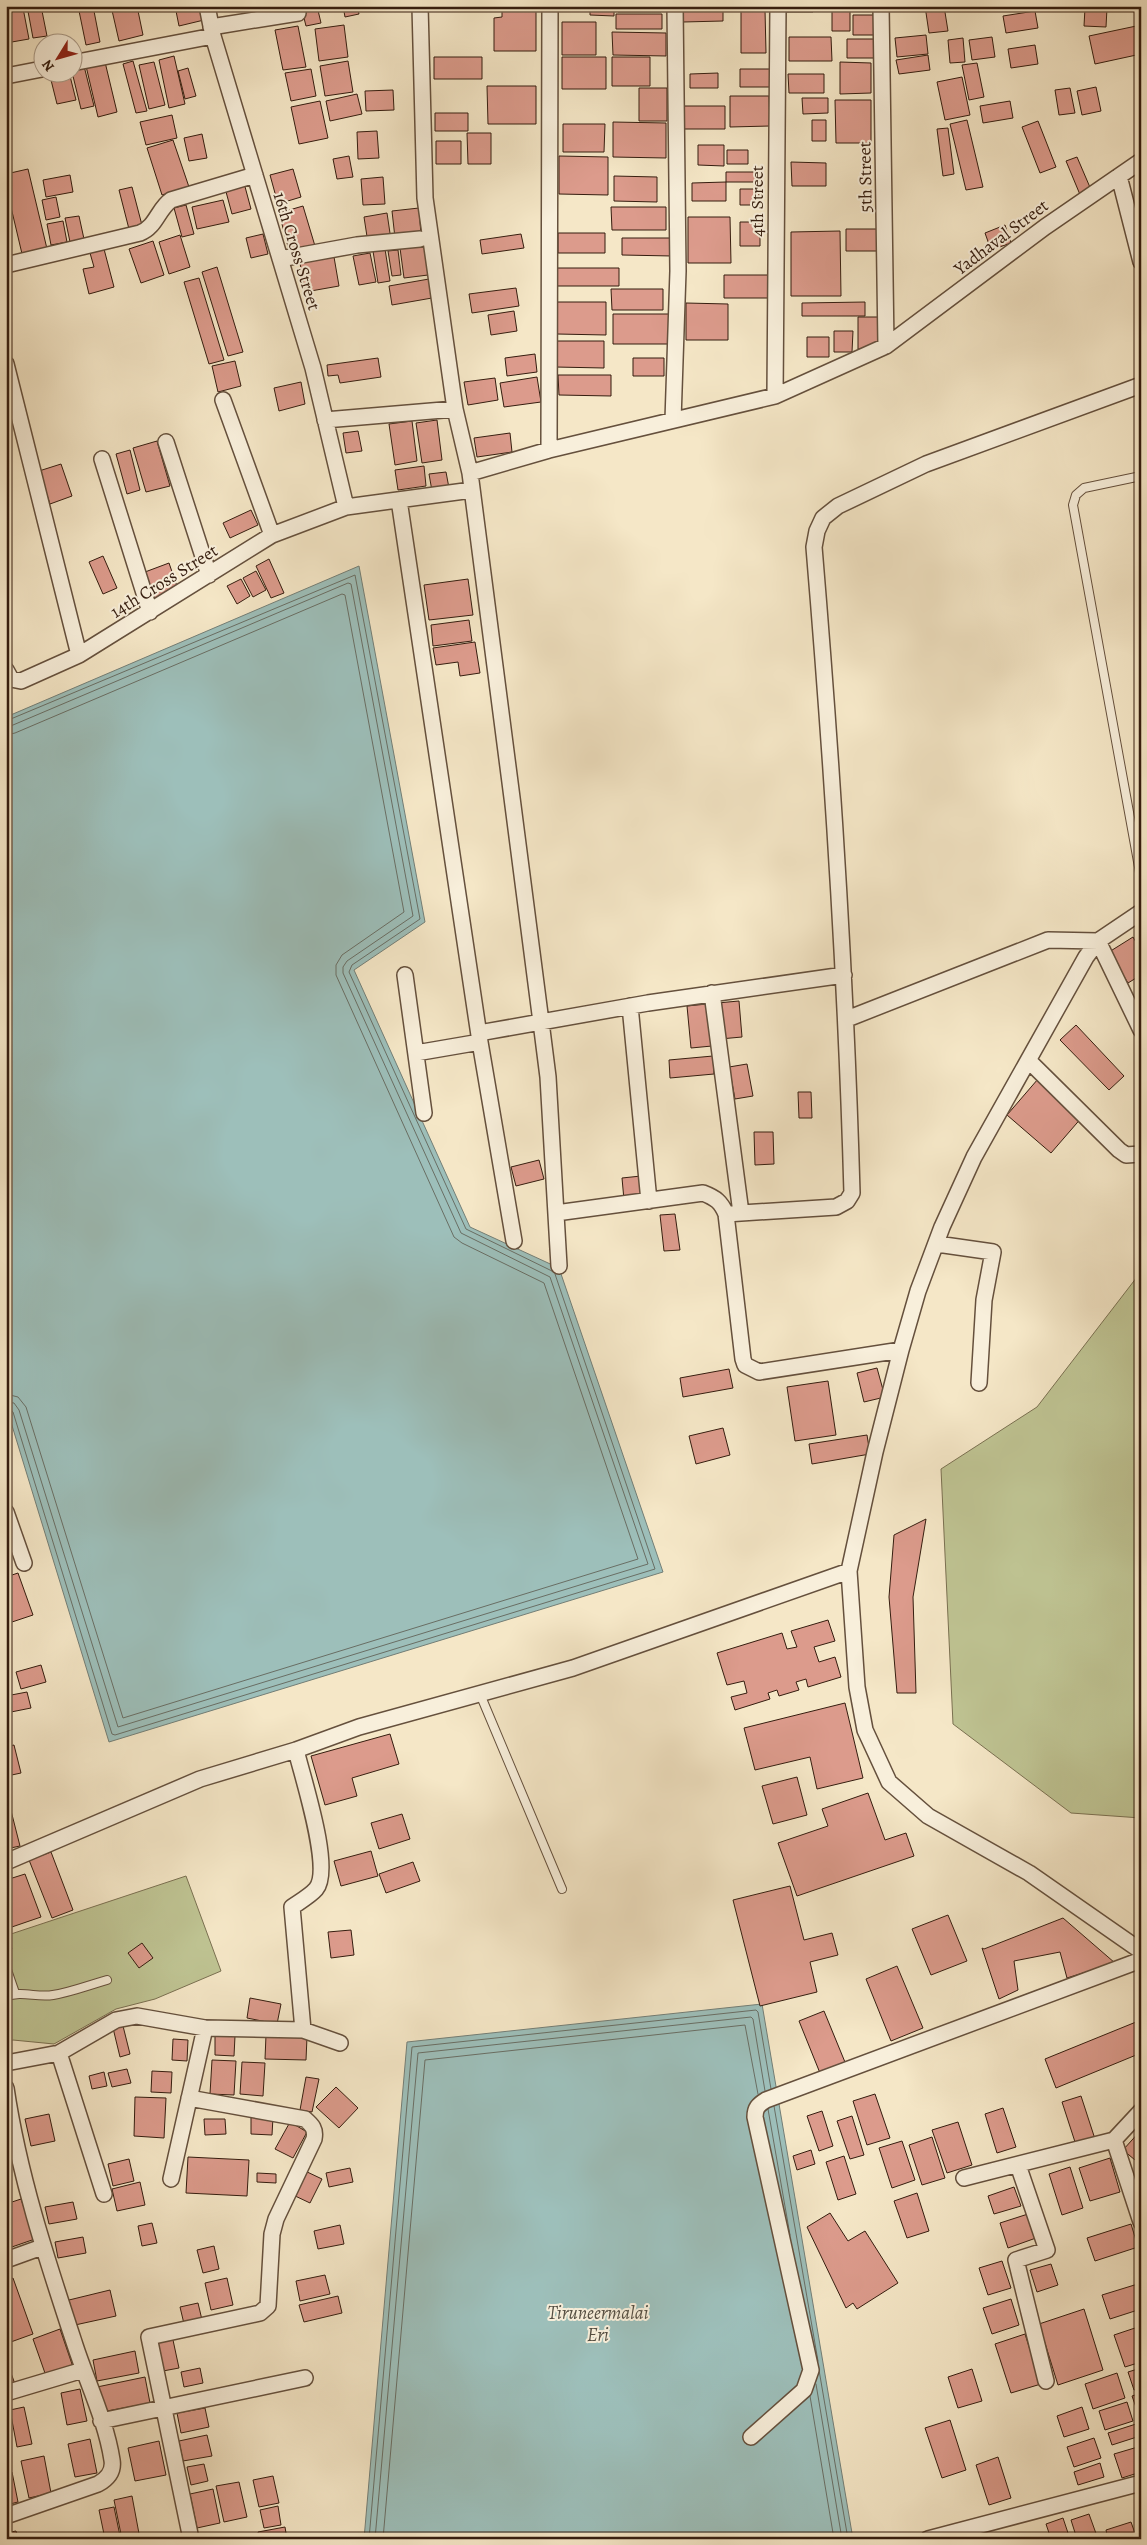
<svg xmlns="http://www.w3.org/2000/svg" width="1147" height="2545" viewBox="0 0 1147 2545" font-family="Alegreya,serif">
	<rect width="100%" height="100%" fill="#f5e7c7"/>
	<filter id="stains"><feTurbulence type="fractalNoise" baseFrequency=".004" numOctaves="4"/><feColorMatrix values="0 0 0 0 .2 0 0 0 0 .09 0 0 0 0 .02 0 0 0 .5 -.17"/></filter>
	<radialGradient id="worn" r=".72"><stop offset=".6" stop-color="#630" stop-opacity="0"/><stop offset="1" stop-color="#630" stop-opacity=".3"/></radialGradient>
	<!-- green -->
	<path fill="#bfc493" stroke="#7a7051" d="M1137,1277h4v541l-70,-5 -118,-89 -12,-255 96,-62z
		M186,1876l35,95 -66,28 -39,10 -62,35 -41,-4 -7,2v-91l6,-2 -4,-14z"/>
	<!-- water -->
	<path fill="#9dbfba" stroke="#737e76" d="M359,566l66,356 -71,48 116,257 89,41 104,304 -554,170 -103,-336v-689z
		M762,2004l91,535h-489l43,-497z"/>
	<g fill="none" stroke-linecap="round" stroke-linejoin="round">
		<!-- shore -->
		<path stroke="#696e64" stroke-width="1" d="M6,721l349,-146 65,344 -68,46 -3,7 117,257 86,42
			M6,728l342,-145 3,1 62,332 -66,45 -4,6v6l118,260 89,44 98,287 -530,163 -99,-317 -5,-7 -8,-1
			M6,735l9,-2 327,-139 3,1 59,317 -62,43 -6,10v10l118,262 8,6 82,40 94,276 -515,159 -97,-311 -8,-10 -12,-3
			M6,1408l7,4 99,322 3,1 540,-166 -100,-295
			M774,2106l44,255
			M768,2109l22,126
			M819,2370l29,169
			M816,2384l26,155
			M810,2396l24,143
			M369,2539l43,-492 344,-37 2,2 13,77
			M375,2539l43,-486 333,-36 2,2 12,72
			M383,2539l42,-479 320,-35 13,69"/>
	</g>
	<!-- building -->
	<path fill="#dc9b8c" stroke="#351d0f" d="M27,6h14l6,30 -14,2z
		M78,6h15l7,36 -14,3z
		M111,6h26l6,29 -24,6z
		M175,6h26l3,14 -25,6z
		M252,6h22l2,7 -21,6z
		M301,6h16l4,17 -15,3z
		M343,6h14l2,8 -14,3z
		M502,6h34v45h-42v-33l8,-1z
		M590,6h24v10l-24,-1z
		M618,6h43v6h-43z
		M683,6h40v15l-40,1z
		M787,6h26v6h-26z
		M925,6h19l4,25 -19,2z
		M23,8l6,31 -23,4v-32z
		M1085,8h22l-1,19 -22,-1z
		M741,10h24l1,43h-25z
		M832,11h18v20h-18z
		M1035,11l3,17 -32,5 -3,-17z
		M616,14h46v15h-46z
		M853,15h24v20h-24z
		M562,22h34v33h-34z
		M344,25l4,32 -29,4 -4,-32z
		M1141,25v29l-46,10 -6,-28z
		M298,26l8,41 -23,3 -8,-40z
		M612,32l54,1v23l-53,-1z
		M926,35l2,19 -31,3 -2,-19z
		M789,37h42l1,24h-43z
		M992,37l3,20 -23,3 -3,-20z
		M963,38l2,24 -15,1 -2,-23z
		M847,39h29v19h-29z
		M1035,45l3,19 -27,4 -3,-19z
		M928,55l2,15 -31,4 -3,-14z
		M174,56l11,48 -16,4 -10,-48z
		M434,57h48v22h-48z
		M562,57h44v32h-44z
		M612,57h38v29h-38z
		M133,61l14,50 -11,2 -13,-49z
		M348,61l5,31 -28,4 -5,-30z
		M105,62l12,50 -19,5 -12,-51z
		M154,62l11,43 -16,4 -10,-44z
		M840,62l31,1v30l-31,1z
		M977,63l7,34 -15,3 -7,-35z
		M84,66l10,40 -13,3 -9,-37v-3z
		M188,68l8,28 -11,3 -7,-28z
		M311,69l5,27 -25,5 -6,-28z
		M740,69h33v18h-33z
		M49,72h20l7,28 -19,4z
		M718,73v15h-28v-14z
		M788,74h36v19h-35z
		M962,77l8,38 -25,5 -8,-38z
		M487,86h49v38h-48z
		M1096,87l5,24 -19,4 -5,-24z
		M639,88h28v33h-28z
		M1070,88l5,25 -16,2 -4,-25z
		M393,90l1,20 -28,1 -1,-20z
		M357,94l5,20 -32,7 -4,-20z
		M730,96h39l1,30 -40,1z
		M802,98h26v15l-25,1z
		M835,100h36v43h-35z
		M320,101l8,37 -29,6 -8,-37z
		M1010,101l3,17 -30,5 -3,-17z
		M681,106h44v23h-44z
		M435,113h33v18h-33z
		M172,115l5,23 -31,7 -6,-23z
		M812,120h14v21h-14z
		M967,120l16,67 -17,3 -16,-66z
		M1038,121l18,46 -16,6 -18,-46z
		M613,122l53,1v35l-53,-1z
		M563,124h42l-1,28h-41z
		M948,128l6,46 -11,2 -6,-47z
		M377,131l2,27 -21,1 -1,-27z
		M467,133h24v31h-23z
		M202,134l5,24 -18,3 -5,-23z
		M173,140l16,47 -27,8 -15,-47z
		M436,141h25v23h-25z
		M698,145h26v21l-26,-1z
		M727,150h21v14h-21z
		M349,156l4,21 -16,2 -4,-20z
		M559,156l49,1v38l-49,-1z
		M1077,157l15,35 -11,5 -15,-36z
		M791,162l35,1v23h-34z
		M28,169l20,84 -25,5 -17,-72v-12z
		M293,169l8,28 -23,7 -8,-29z
		M726,172h30l-1,10h-29z
		M70,175l3,17 -27,5 -3,-17z
		M614,176l43,1v25l-43,-1z
		M383,177l2,27 -22,1 -2,-26z
		M726,182v19h-34v-18z
		M244,183l7,26 -19,5 -7,-26z
		M132,187l11,42 -13,4 -11,-43z
		M740,189h19v16h-19z
		M56,197l4,20 -14,3 -4,-20z
		M223,200l6,22 -32,7 -5,-22z
		M186,205l8,29 -12,3 -8,-29z
		M303,206l12,40 -25,8 -11,-41z
		M611,207h55v23h-54z
		M419,208l2,27 -26,3 -3,-27z
		M387,213l4,27 -23,3 -4,-26z
		M79,216l5,23 -14,3 -5,-24z
		M688,217h42l1,46h-43z
		M63,221l4,21 -16,3 -4,-21z
		M740,222h20v24h-20z
		M1005,225l6,18 -20,7 -6,-17z
		M846,229h33v22h-33z
		M840,231l1,65h-50v-64z
		M558,233h47v20h-47z
		M263,234l5,20 -17,4 -5,-20z
		M521,234l3,14 -42,6 -2,-14z
		M180,235l10,32 -21,7 -10,-32z
		M622,238h50v18l-50,-1z
		M153,241l11,34 -23,8 -12,-34z
		M424,245l4,30 -24,3 -4,-30z
		M104,249l10,38 -25,7 -6,-25 11,-2 -4,-14z
		M385,249l5,32 -12,2 -5,-32z
		M398,250l3,25 -9,1 -4,-25z
		M370,253l6,29 -17,3 -6,-29z
		M334,257l5,29 -34,6 -5,-29z
		M217,267l26,85 -15,4 -26,-84z
		M555,268h64v18h-64z
		M724,275h45v23h-45z
		M199,278l25,82 -15,4 -25,-82z
		M429,279l3,19 -40,7 -3,-19z
		M516,288l3,18 -47,7 -3,-19z
		M611,289h52v21h-51z
		M557,302h49v33l-49,-1z
		M865,302v14h-63v-13z
		M686,303l42,1v36h-42z
		M514,311l3,20 -26,4 -3,-20z
		M613,314h57v30h-57z
		M858,317h22v32h-22z
		M834,331h19l-1,21h-18z
		M807,337h22v20h-22z
		M555,341h49v27l-49,-1z
		M535,354l2,18 -30,4 -2,-18z
		M378,358l3,19 -41,6 -2,-8 -10,1 -1,-11z
		M633,358h31v18h-31z
		M235,361l6,25 -23,6 -6,-26z
		M558,375h53v21l-52,-1z
		M537,377l4,25 -37,5 -4,-24z
		M495,378l3,22 -30,5 -4,-23z
		M301,382l4,22 -26,7 -5,-23z
		M437,420l5,40 -20,3 -6,-40z
		M412,421l5,40 -22,4 -6,-41z
		M358,431l4,20 -16,2 -3,-20z
		M510,433l2,19 -35,5 -3,-19z
		M157,441l13,45 -24,6 -13,-44z
		M130,450l10,40 -13,4 -11,-40z
		M61,464l11,32 -22,8 -11,-33z
		M424,466l2,20 -28,4 -3,-20z
		M446,472l3,16 -17,3 -3,-17z
		M251,510l7,15 -28,13 -7,-15z
		M103,556l14,32 -14,6 -14,-32z
		M269,559l15,34 -13,5 -15,-32z
		M169,563l10,29 -23,9 -11,-29z
		M256,571l10,19 -13,7 -10,-19z
		M241,579l9,17 -13,8 -10,-18z
		M468,579l5,36 -44,5 -5,-35z
		M469,620l3,21 -39,5 -2,-21z
		M475,642l5,31 -20,3 -2,-14 -22,3 -3,-17z
		M1133,937l8,14v24l-13,8 -19,-31z
		M739,1001l3,36 -22,2 -3,-36z
		M707,1004l5,42 -21,2 -4,-42z
		M1076,1025l48,51 -15,14 -49,-50z
		M713,1056l1,18 -44,4 -1,-18z
		M747,1064l6,32 -18,3 -6,-32z
		M1038,1079l45,37 -32,37 -44,-38z
		M798,1092h13l1,26h-13z
		M754,1132h19l1,32 -19,1z
		M539,1160l5,19 -28,7 -5,-19z
		M641,1176l2,22 -19,2 -2,-22z
		M675,1214l5,36 -16,1 -4,-36z
		M877,1368l8,29 -21,5 -7,-29z
		M729,1369l4,19 -50,9 -3,-19z
		M828,1381l8,54 -41,6 -8,-54z
		M723,1428l7,27 -34,9 -7,-28z
		M867,1435l3,19 -58,10 -3,-20z
		M926,1519l-13,78 3,96h-19l-8,-96 5,-62z
		M18,1573l15,42 -27,9v-47z
		M828,1620l7,21 -21,6 5,15 16,-5 6,20 -33,10 -2,-8 -10,3 3,8 -20,6 -2,-6 -9,3 2,6 -35,11 -4,-13 16,-4 -3,-12 -17,4 -10,-32 65,-20 5,16 10,-2 -6,-16z
		M41,1665l5,17 -25,7 -5,-17z
		M27,1692l4,16 -25,5v-17z
		M845,1703l18,75 -46,11 -7,-32 -55,13 -11,-42z
		M390,1734l9,30 -47,14 5,18 -32,9 -14,-49z
		M14,1745l7,28 -14,3 -1,-29z
		M797,1777l10,38 -34,9 -11,-38z
		M6,1791l14,55 -14,3z
		M868,1793l17,47 21,-7 8,23 -117,40 -19,-53 50,-17 -6,-17z
		M402,1814l8,25 -31,10 -8,-26z
		M371,1851l7,25 -37,10 -7,-25z
		M51,1852l22,58 -21,8 -23,-58z
		M413,1862l7,19 -34,12 -7,-19z
		M25,1874l16,43 -35,12v-49z
		M790,1886l14,54 28,-7 6,22 -28,7 7,30 -57,14 -27,-106z
		M948,1915l19,46 -36,14 -19,-46z
		M1063,1918l52,45 -48,15 -7,-26 -46,9 4,29 -19,9 -17,-51 2,1z
		M351,1930l3,25 -23,3 -3,-26z
		M142,1943l11,15 -14,10 -11,-15z
		M897,1966l26,62 -32,13 -25,-62z
		M250,1998l31,6 -4,20 -30,-6z
		M824,2011l23,56 -25,11 -23,-57z
		M1136,2022l5,10v21l-85,35 -11,-29z
		M123,2026l7,28 -10,3 -7,-29z
		M215,2035l20,1 -1,20 -19,-1z
		M266,2035l41,2 -1,23 -41,-1z
		M173,2039l15,1 -1,21 -15,-1z
		M212,2060l24,1 -2,34 -24,-1z
		M242,2062l23,1 -2,33 -23,-2z
		M127,2069l4,14 -19,4 -4,-14z
		M152,2071l20,1 -1,21 -20,-1z
		M104,2072l3,14 -15,3 -3,-13z
		M306,2077l13,2 -7,33 -12,-2z
		M336,2087l22,21 -19,20 -23,-21z
		M875,2094l15,44 -23,7 -14,-44z
		M1081,2096l14,43 -19,6 -14,-43z
		M135,2097l31,1 -2,40 -30,-2z
		M1003,2108l13,39 -19,6 -12,-39z
		M822,2111l11,35 -14,5 -12,-35z
		M49,2114l6,27 -24,5 -6,-27z
		M251,2116l22,1 -1,18 -21,-1z
		M852,2116l12,39 -14,4 -13,-38z
		M204,2119h21l1,15 -21,1z
		M290,2122l17,10 -14,26 -18,-9z
		M958,2122l14,43 -25,8 -15,-43z
		M1141,2130v35l-18,-15z
		M932,2137l13,41 -23,7 -13,-40z
		M902,2141l13,39 -23,8 -13,-40z
		M811,2150l4,14 -18,6 -4,-14z
		M844,2156l12,38 -18,6 -12,-38z
		M188,2157l61,3 -2,36 -61,-3z
		M1110,2158l10,34 -30,9 -11,-33z
		M129,2159l5,22 -21,5 -5,-22z
		M1070,2167l13,41 -21,7 -13,-41z
		M350,2168l3,14 -24,5 -3,-14z
		M303,2170l19,9 -12,24 -19,-9z
		M257,2173l19,1v9l-19,-1z
		M140,2182l5,23 -28,6 -5,-22z
		M1014,2187l7,19 -27,8 -6,-18z
		M917,2193l12,38 -22,7 -13,-37z
		M21,2199l14,40 -29,10v-45z
		M73,2202l4,17 -28,5 -4,-17z
		M830,2213l18,28 17,-10 33,52 -41,26 -4,-6 -7,5 -39,-81z
		M1028,2214l8,24 -28,10 -8,-25z
		M152,2223l5,20 -15,3 -4,-20z
		M1131,2224l7,23 -43,14 -8,-23z
		M340,2225l4,19 -26,5 -4,-18z
		M83,2237l3,16 -28,5 -3,-16z
		M214,2246l5,23 -16,4 -6,-23z
		M1002,2261l9,27 -23,7 -9,-27z
		M1051,2264l7,21 -21,7 -7,-22z
		M325,2275l5,19 -30,7 -4,-20z
		M13,2278l20,56 -25,9 -2,-62z
		M227,2278l6,27 -22,5 -6,-27z
		M1141,2283v26l-31,10 -8,-24z
		M110,2290l6,26 -41,9 -6,-25z
		M338,2296l4,17 -38,9 -5,-17z
		M1011,2299l8,26 -27,9 -9,-26z
		M198,2303l5,21 -18,4 -5,-21z
		M1084,2309l19,61 -45,15 -19,-61z
		M1135,2328l6,19v15l-16,5 -11,-32z
		M60,2329l13,38 -27,9 -13,-37z
		M1025,2334l16,50 -30,9 -16,-49z
		M173,2340l6,28 -16,3 -7,-28z
		M135,2351l4,22 -42,8 -4,-21z
		M6,2359l10,28 -10,3z
		M200,2368l3,15 -19,4 -3,-15z
		M1141,2368v20l-7,2 -6,-18z
		M972,2369l10,32 -24,7 -10,-31z
		M1117,2373l8,25 -32,11 -8,-25z
		M145,2377l5,26 -48,9 -5,-25z
		M80,2389l7,32 -20,4 -6,-32z
		M1141,2393v19l-3,1 -6,-17z
		M1127,2402l6,19 -28,9 -6,-19z
		M24,2407l8,37 -15,3 -7,-37z
		M1082,2407l7,22 -25,8 -7,-21z
		M205,2408l4,19 -28,6 -4,-20z
		M950,2420l16,50 -24,8 -17,-50z
		M1136,2424l4,12 -28,9 -4,-12z
		M207,2435l5,21 -29,5 -4,-20z
		M1094,2438l7,20 -27,9 -7,-20z
		M90,2439l7,34 -22,4 -7,-33z
		M159,2441l7,34 -31,6 -7,-33z
		M1141,2446v26l-19,6 -8,-24z
		M44,2456l7,37 -22,5 -8,-37z
		M998,2457l13,41 -22,7 -13,-40z
		M1100,2463l4,14 -26,8 -4,-13z
		M204,2464l4,17 -17,4 -4,-18z
		M12,2472l6,30 -12,3v-32z
		M273,2476l6,27 -20,4 -6,-27z
		M239,2482l8,35 -23,5 -8,-36z
		M213,2489l7,34 -23,5 -7,-34z
		M132,2496l8,43h-18l-8,-39z
		M278,2506l3,19 -17,3 -4,-18z
		M114,2507l6,29 -15,3 -6,-29z
		M1089,2514l9,25h-21l-6,-19z
		M1063,2518l7,21h-19l-5,-15z
		M1131,2522l6,17h-29l-2,-9z
		M285,2527l2,12h-28l-1,-7z
		M16,2531l2,8h-12v-6z
		M1004,2534l1,5h-16z"/>
	<g fill="none" stroke-linecap="round" stroke-linejoin="round">
		<defs>
			<path id="service" d="M1141,476l-57,12 -8,7 -3,10 68,373
				M480,1694l82,195
				M6,1967l9,26
				M6,1997c15,-7 31,1 47,-2 18,-3 36,-10 54,-15"/>
			<path id="minor" d="M207,6l6,30 100,332 33,139
				M420,6l5,192 30,211 15,64 71,549 7,55 11,189
				M881,6l5,340
				M211,27l87,-14
				M72,63l141,-27
				M6,76l36,-7
				M1119,176l22,86
				M280,259l77,-14 63,-6
				M6,265l134,-32c16,-6 18,-24 31,-33l84,-25
				M6,364l73,291
				M775,396l3,-390
				M223,400l49,135
				M325,420l130,-11
				M673,420l5,-149 -3,-265
				M166,442l43,133
				M549,450l1,-444
				M102,459l48,153
				M470,473l79,-23 226,-54 111,-50 159,-119 96,-66
				M399,500l81,542 34,199
				M6,670l5,9 10,2 58,-26 193,-120 74,-28 126,-17
				M1141,912l-43,29 -12,16 -112,200 -32,70 -24,64 -17,59 -26,102 -26,119 8,116 8,43 24,52 39,34 101,57 112,78
				M405,975l19,138
				M712,993l29,220
				M630,1006l19,195
				M847,1019l201,-79 50,1 43,89
				M479,1033l169,-30 196,-28
				M416,1053l64,-11
				M1029,1061l90,89 7,5 15,-1
				M556,1213l147,-20c13,5 18,9 23,21l17,145 2,6 14,7 142,-22
				M726,1214l110,-7 11,-6 5,-8c-6,-216 -20,-431 -38,-646l3,-16 6,-13 15,-12 88,-42 215,-79
				M937,1244l56,8 -9,48 -5,83
				M6,1512l18,51
				M296,1750c6,26 37,119 20,139 -6,7 -17,13 -24,18l11,123
				M6,1862l194,-83 96,-29 63,-23 214,-59 276,-97
				M59,2053l57,-33 21,-4 68,12 98,2 37,13
				M6,2063l53,-10 45,141
				M6,2088c13,88 41,172 69,257 12,37 31,76 37,115 2,12 -5,19 -14,24l-92,32
				M189,2098l116,21c7,6 11,10 9,20l-38,80 -4,15 -4,72 -8,7 -111,24 42,202
				M1141,2111l-27,29 27,82
				M1018,2165l29,85 -31,10 30,121
				M964,2178l150,-38
				M171,2179l34,-151
				M6,2260l36,-13
				M6,2393l77,-23
				M101,2421l204,-43
				M751,2437l53,-47 7,-20 -56,-253c0,-9 3,-12 11,-17l375,-140
				M928,2539l213,-56"/>
		</defs>
		<!-- service casing -->
		<use href="#service" stroke="#65503d" stroke-width="10"/>
		<!-- minor casing -->
		<use href="#minor" stroke="#65503d" stroke-width="18"/>
		<!-- service -->
		<use href="#service" stroke="#f8efdb" stroke-width="8"/>
		<!-- minor -->
		<use href="#minor" stroke="#f8efdb" stroke-width="15"/>
	</g>
	<g text-anchor="middle" dominant-baseline="central" stroke-width="4" stroke-linejoin="round" paint-order="stroke">
		<!-- street labels -->
		<g font-size="18" fill="#351d0f" stroke="#f8efdb">
			<text transform="translate(865 177) rotate(-91)">5th Street</text>
			<text transform="translate(757 201) rotate(-90)">4th Street</text>
			<text transform="translate(1001 237) rotate(-37)">Yadhaval Street</text>
			<text transform="translate(297 251) rotate(73)">16th Cross Street</text>
			<text transform="translate(164 581) rotate(-32)">14th Cross Street</text>
		</g>
		<!-- water labels -->
		<g font-size="19" font-style="italic" fill="#544e42" stroke="#f8efdb">
			<text x="598" y="2313">Tiruneermalai<tspan x="598" dy="22">Eri</tspan></text>
		</g>
	</g>
	<!-- margin -->
	<rect width="1147" height="2545" fill="none" stroke="#f5e7c7" stroke-width="25"/>
	<rect x="8" y="8" width="1132" height="2530" fill="none" stroke="#351d0f" stroke-width="2.5"/>
	<rect x="12" y="12" width="1122" height="2520" fill="none" stroke="#351d0f"/>
	<!-- north arrow -->
	<g transform="translate(58 58) rotate(233)"><circle r="24" fill="#f8efdb" stroke="#aa9b89"/>
	<path d="M0-4L9 19L0 12L-9 19Z" fill="#8f2418"/>
	<text y="-8" font-size="14" font-weight="bold" text-anchor="middle" fill="#351d0f">N</text>
	</g>
	<rect width="100%" height="100%" filter="url(#stains)"/>
	<rect width="100%" height="100%" fill="url(#worn)"/>
</svg>
